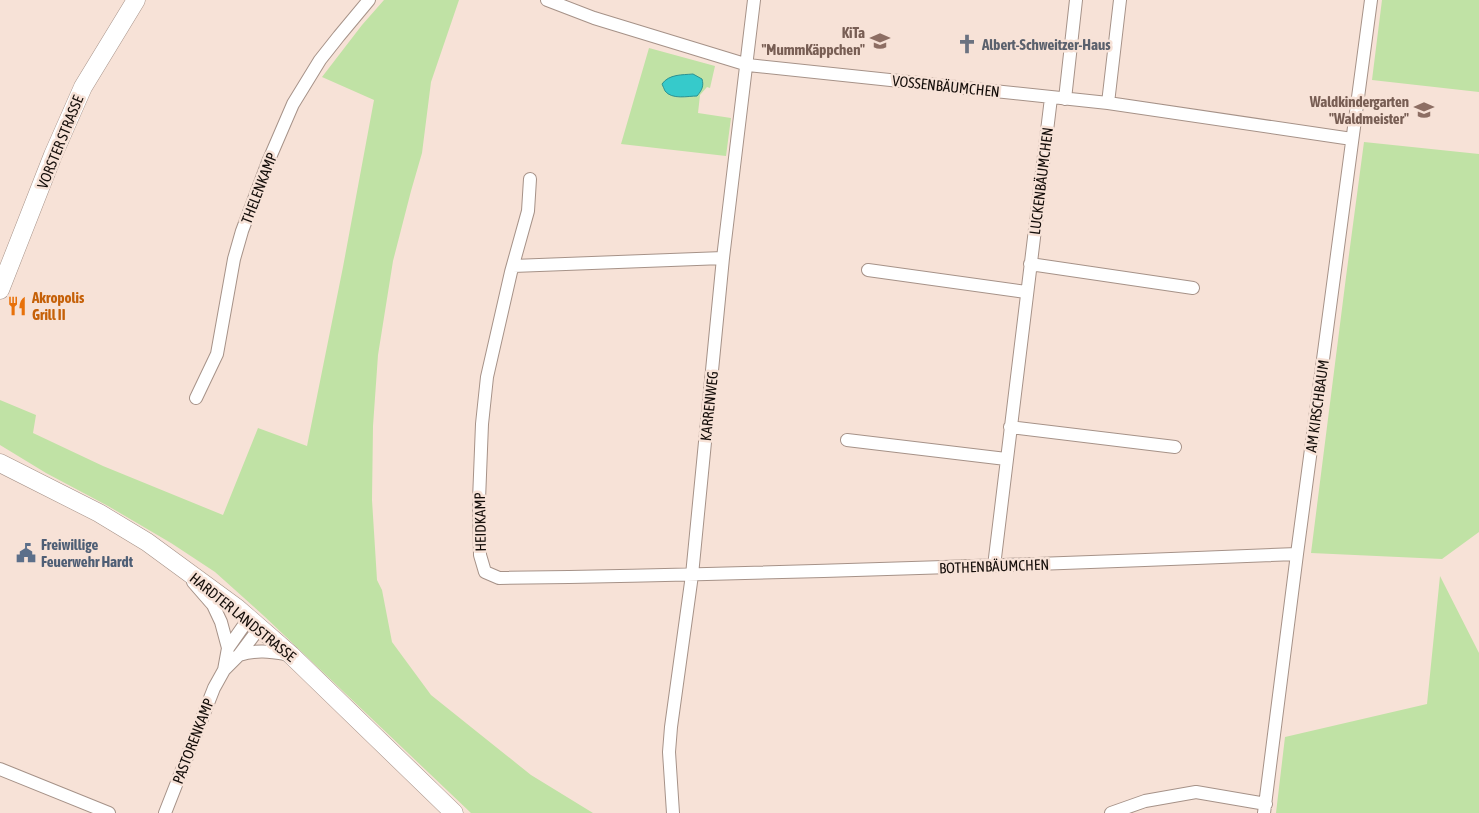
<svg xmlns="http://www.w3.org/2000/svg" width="1479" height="813" viewBox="0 0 1479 813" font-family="'Asap Condensed',sans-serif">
	<rect width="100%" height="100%" fill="#f7e2d7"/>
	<!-- green -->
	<path fill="#c0e2a5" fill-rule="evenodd" d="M384,0h75l-28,82 -9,71 -11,38 -18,70 -15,94 -5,71 -1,74 5,80 5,10 10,52 39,53 100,80 62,38h-122l-207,-197 -49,-44 -44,-29 -63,-37 -62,-33 -46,-28v-45l36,15 -3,18 70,33 120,49 35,-87 49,18 36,-179 31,-167 -52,-23 40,-52z
		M1382,0h97v92l-107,-12z
		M649,48l66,18 -5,22 -3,-1 -7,8 -2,18 33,5 -5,38 -105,-12zM693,74l4,22 -20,1 -6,-2 2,-19z
		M1364,142l115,12v378l-37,27 -131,-6 35,-276z
		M1440,576l39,77v160h-203l9,-76 142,-33z"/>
	<!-- water -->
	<path fill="#36cacb" stroke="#2c9291" d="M693,74l9,5c2,7 0,11 -5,17 -9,0 -25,4 -32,-5 0,0 -3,-7 -3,-7 7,-10 20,-9 31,-10z"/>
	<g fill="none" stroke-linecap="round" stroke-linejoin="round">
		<defs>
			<path id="street" d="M547,0l47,18 154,47 360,38 244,36
				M1065,99l11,-99
				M1108,103l12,-103
				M530,179l-2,32 -17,61 -24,105 -5,47 -3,76 1,55 5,17 14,6c266,-4 532,-13 798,-24
				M1030,264l163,24
				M513,266l210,-8
				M868,270l158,22
				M196,398l21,-44 17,-95 8,-28 26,-69 25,-58 27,-44 19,-24 30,-36
				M1010,427l165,20
				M847,440l159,19
				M994,566l57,-468
				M193,582l20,23 8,17 7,26 -4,22
				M228,648l21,-30
				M239,655c19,-6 33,-3 52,0
				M0,769l109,44
				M165,813l49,-125 10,-18 15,-15 21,-28
				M673,813l-4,-61 2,-25 21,-152 31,-317 31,-258
				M1111,813l34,-12 51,-9 70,12
				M1264,813l33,-259 74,-554"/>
			<path id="secondary" d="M0,290l53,-135 30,-68 53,-87
				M0,463l99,50 48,29 90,66 54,47 163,158"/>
		</defs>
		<!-- street casing -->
		<use href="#street" stroke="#a69288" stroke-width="14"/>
		<!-- secondary casing -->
		<use href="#secondary" stroke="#a69288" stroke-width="19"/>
		<!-- street -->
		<use href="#street" stroke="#fff" stroke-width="12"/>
		<!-- secondary -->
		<use href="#secondary" stroke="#fff" stroke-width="18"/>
	</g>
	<!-- icons -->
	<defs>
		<symbol id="school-bare" viewBox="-9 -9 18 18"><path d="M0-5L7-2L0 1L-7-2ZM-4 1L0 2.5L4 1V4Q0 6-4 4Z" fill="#8d6e63" stroke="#f7e2d7" stroke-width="2.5" paint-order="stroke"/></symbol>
		<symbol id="church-bare" viewBox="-9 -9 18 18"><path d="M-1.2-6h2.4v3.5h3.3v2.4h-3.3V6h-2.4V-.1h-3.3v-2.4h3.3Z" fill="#6b7280" stroke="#f7e2d7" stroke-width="2.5" paint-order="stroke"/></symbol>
		<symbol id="restaurant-bare" viewBox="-9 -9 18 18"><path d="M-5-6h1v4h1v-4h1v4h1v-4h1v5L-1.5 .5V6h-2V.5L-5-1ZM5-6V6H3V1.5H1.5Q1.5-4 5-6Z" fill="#e8710a" stroke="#f7e2d7" stroke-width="2.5" paint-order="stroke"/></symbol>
		<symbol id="civic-bare" viewBox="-9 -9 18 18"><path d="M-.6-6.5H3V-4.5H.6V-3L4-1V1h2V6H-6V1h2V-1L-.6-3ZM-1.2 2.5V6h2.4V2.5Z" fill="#5c6f8a" stroke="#f7e2d7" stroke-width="2.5" paint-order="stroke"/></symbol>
	</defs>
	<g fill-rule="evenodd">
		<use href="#school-bare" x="866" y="27" width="28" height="28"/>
		<use href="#church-bare" x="953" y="30" width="28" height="28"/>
		<use href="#school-bare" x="1410" y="96" width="28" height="28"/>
		<use href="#restaurant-bare" x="3" y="292" width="28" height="28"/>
		<use href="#civic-bare" x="12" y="539" width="28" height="28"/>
	</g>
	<g text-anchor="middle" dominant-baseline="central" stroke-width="5" stroke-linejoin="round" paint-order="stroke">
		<!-- education labels -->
		<g font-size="15" font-weight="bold" fill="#785e54" stroke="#f7e2d7" text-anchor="end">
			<text x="865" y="32">KiTa<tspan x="865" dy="17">"MummKäppchen"</tspan></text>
			<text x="1409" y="101">Waldkindergarten<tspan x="1409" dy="17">"Waldmeister"</tspan></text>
		</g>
		<!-- worship labels -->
		<g font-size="15" font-weight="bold" fill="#5b616d" stroke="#f7e2d7" text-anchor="start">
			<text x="982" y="44">Albert-Schweitzer-Haus</text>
		</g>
		<!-- street labels -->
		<g font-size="15" fill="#150e0a" stroke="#f7e2d7">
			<text transform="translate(946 86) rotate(6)">VOSSENBÄUMCHEN</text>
			<text transform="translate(60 142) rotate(-68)">VORSTER STRASSE</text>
			<text transform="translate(1041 181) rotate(-83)">LUCKENBÄUMCHEN</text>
			<text transform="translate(259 188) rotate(-69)">THELENKAMP</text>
			<text transform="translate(709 406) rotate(-84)">KARRENWEG</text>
			<text transform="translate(1317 406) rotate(-82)">AM KIRSCHBAUM</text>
			<text transform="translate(480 522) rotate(-91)">HEIDKAMP</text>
			<text transform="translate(994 566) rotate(-2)">BOTHENBÄUMCHEN</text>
			<text transform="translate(243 617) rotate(39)">HARDTER LANDSTRASSE</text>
			<text transform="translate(193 741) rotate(-69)">PASTORENKAMP</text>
		</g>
		<!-- food labels -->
		<g font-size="15" font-weight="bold" fill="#c56008" stroke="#f7e2d7" text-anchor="start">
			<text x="32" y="297">Akropolis<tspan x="32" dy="17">Grill II</tspan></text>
		</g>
		<!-- service labels -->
		<g font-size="15" font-weight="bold" fill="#4e5e75" stroke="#f7e2d7" text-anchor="start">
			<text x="41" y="544">Freiwillige<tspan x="41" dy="17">Feuerwehr Hardt</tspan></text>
		</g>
	</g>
</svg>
